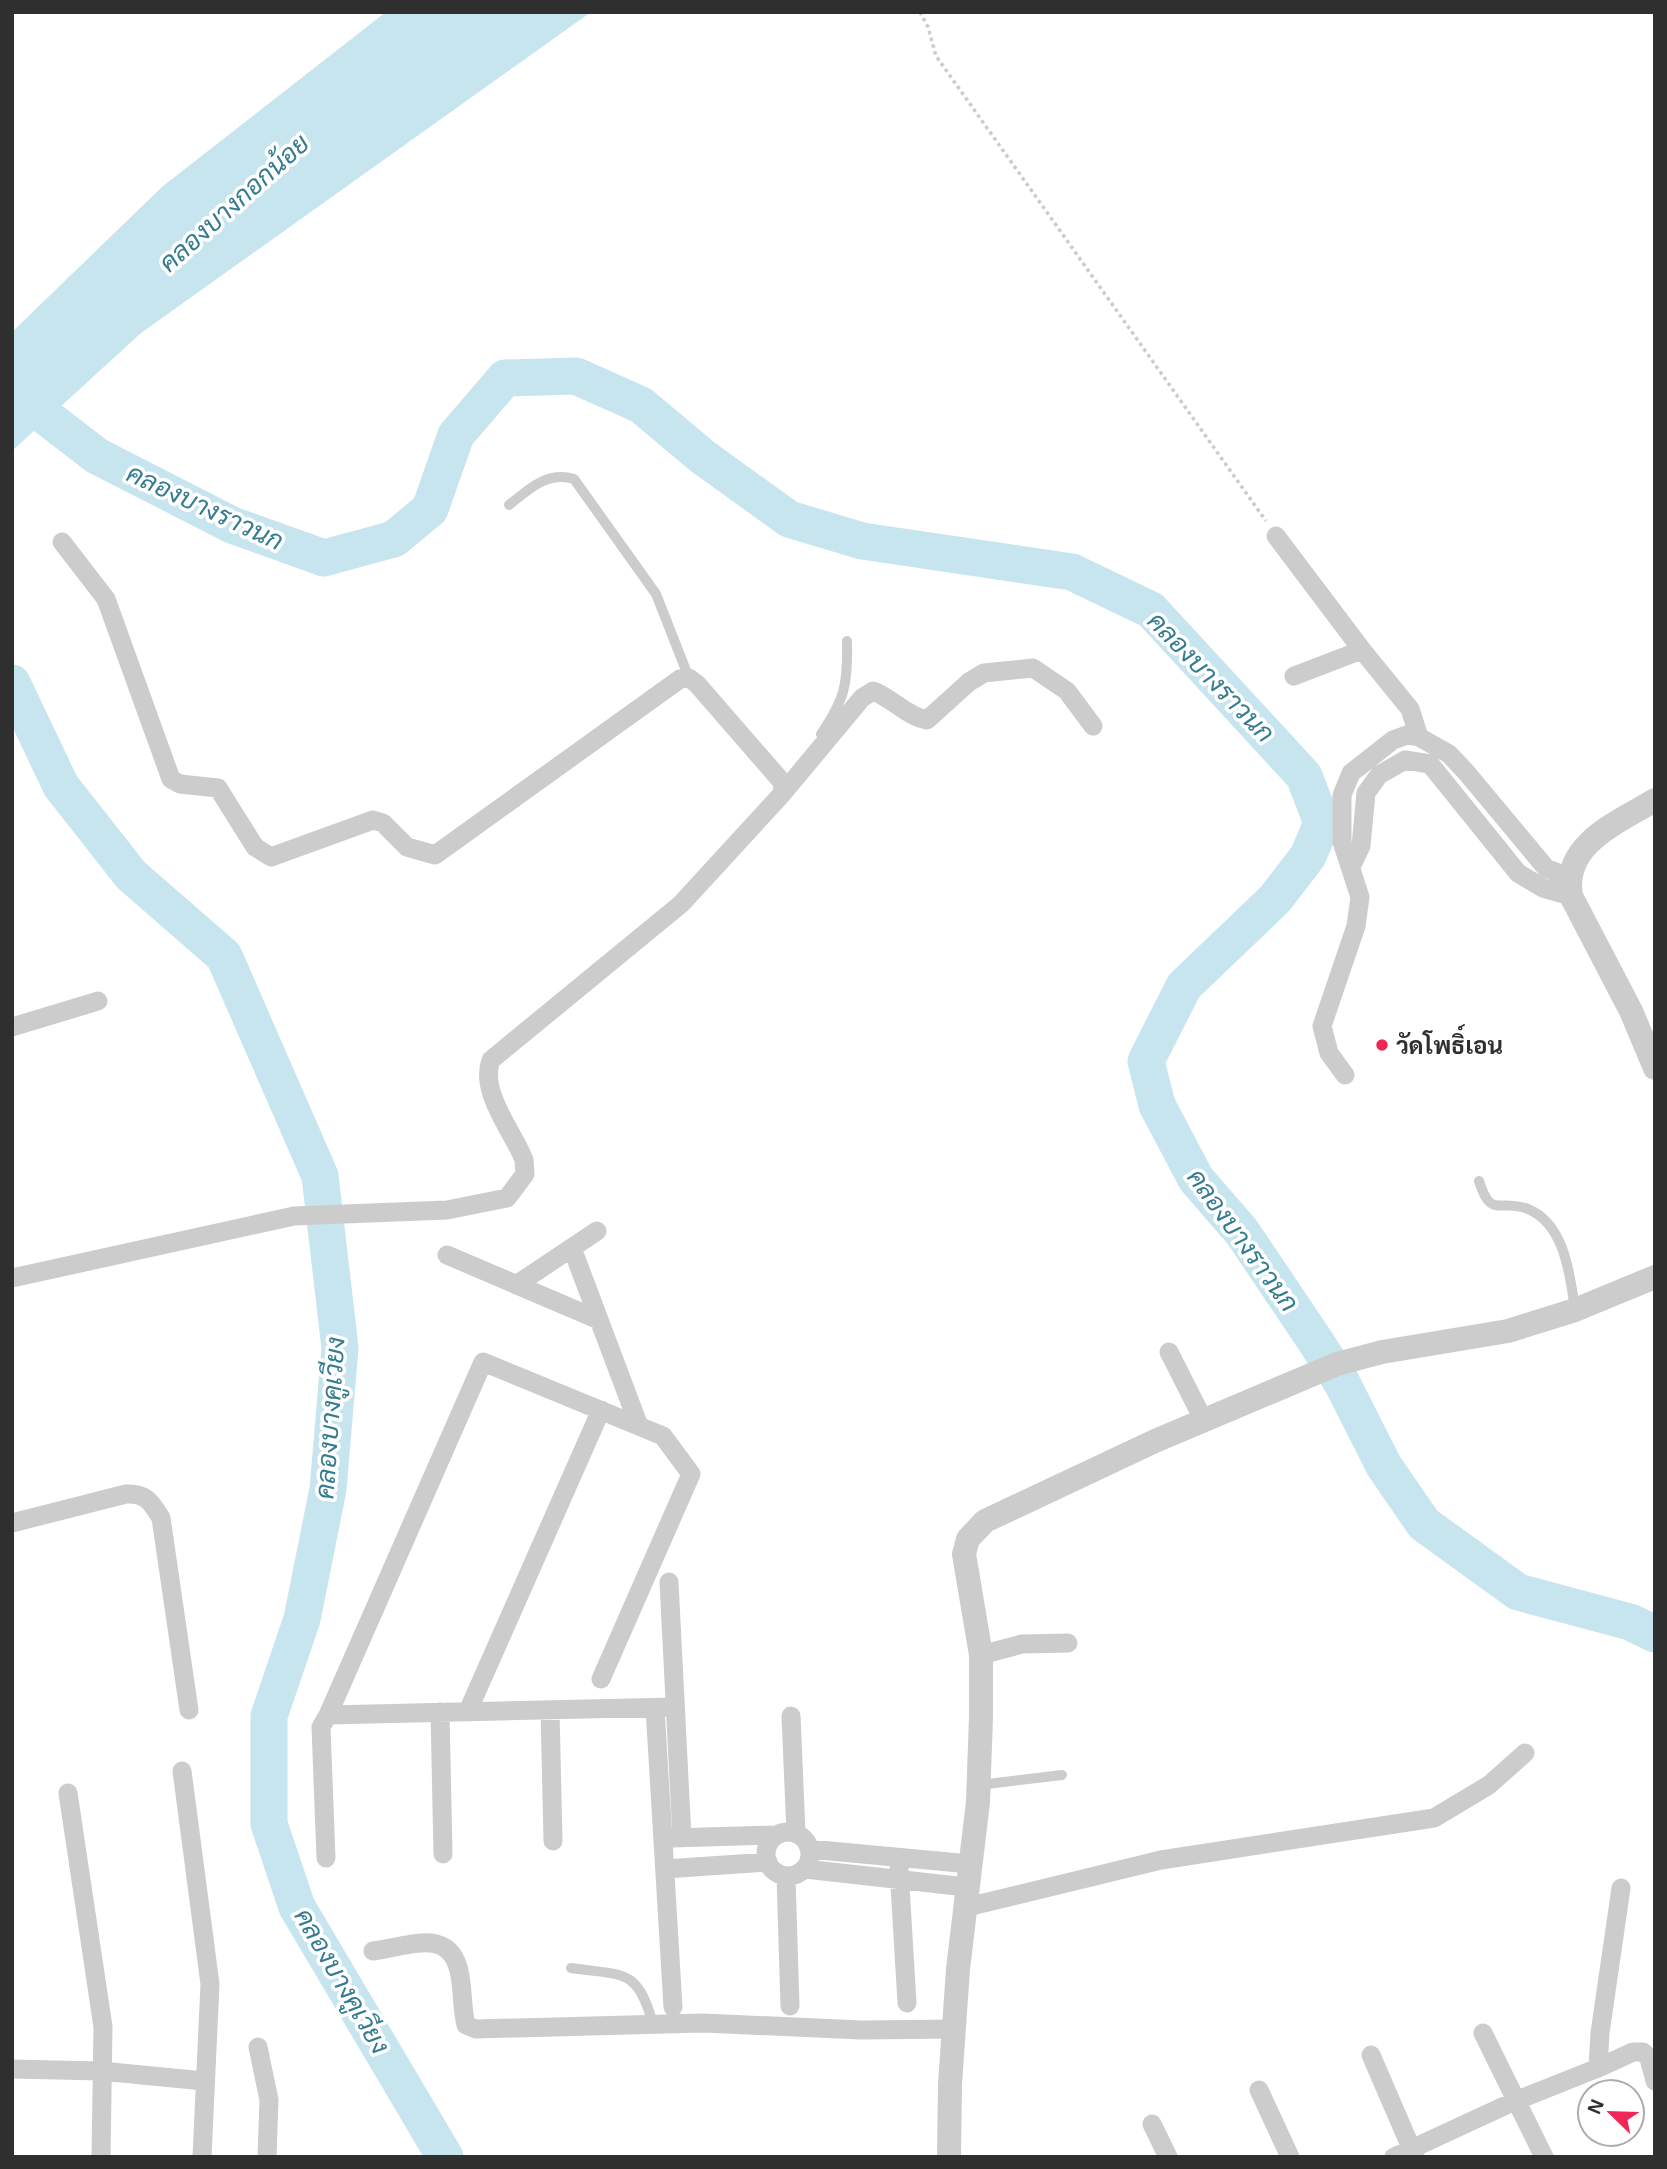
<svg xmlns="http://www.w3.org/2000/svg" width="1667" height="2169" viewBox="0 0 1667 2169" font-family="Arial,Sarabun,sans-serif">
	<rect width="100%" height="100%" fill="#fff"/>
	<!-- water -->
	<path fill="#c7e5ee" d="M386,12h205l-450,321 -129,118v-119l151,-146z"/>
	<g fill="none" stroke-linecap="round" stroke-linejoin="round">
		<!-- river -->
		<path stroke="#c7e5ee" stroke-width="37" d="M19,396l78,60 135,69 92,33 70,-19 36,-30 26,-74 49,-57 71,-2 65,29 62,52 86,62 73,22 210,31 79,38 153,166 18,47 -14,33 -33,43 -91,87 -38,75 11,44 39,74 46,53 74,110 26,41 42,83 40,58 94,68 112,30 25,12
			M12,683l49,103 70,89 93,81 96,220 20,172 -12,141 -26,130 -33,97v108l28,83 148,250"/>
		<!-- path -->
		<path stroke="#ccc" stroke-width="3.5" stroke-dasharray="3.5 3.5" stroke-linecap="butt" d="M920,12l8,15 8,29 330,465"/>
		<!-- service -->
		<path stroke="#ccc" stroke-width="10" d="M509,505c20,-16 38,-34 65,-26l82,115 33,84
			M821,734c24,-35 27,-50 26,-93
			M1479,1181c12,39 21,17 49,28 37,15 42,67 47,100
			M979,1785l83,-10
			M571,1968c53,8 66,-1 82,56"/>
		<!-- minor -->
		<path stroke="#ccc" stroke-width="19" d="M1276,536l86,114
			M1294,676l68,-26 48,59 9,28
			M782,794l80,-96 11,-7c19,7 35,26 54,29l42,-38 15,-9 49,-5 34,23 26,35
			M1351,867l10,-21 5,-53 13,-18 26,-15 25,4 88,109 25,15 28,8
			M12,1027l86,-26
			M1345,1075l-16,-22 -7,-27 34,-100 4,-29 -18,-55v-47l9,-22 42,-33 14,-5 12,2 30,17 17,18 80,96 22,9
			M572,1248l67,178
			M447,1255l152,65
			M12,1278l282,-62 153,-6 60,-12 18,-24 -1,-14c-11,-29 -45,-68 -33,-100l190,-156 101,-110 1,-11 -86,-99 -8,-6 -9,1 -245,176 -28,-8 -24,-24 -10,-3 -102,37 -16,-10 -37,-59 -38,-4 -9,-5 -65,-180 -44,-57
			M516,1285l81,-54
			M1169,1352l35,69
			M12,1523l114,-29c20,-1 25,8 35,24l28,192
			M669,1582l13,256
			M981,1655l41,-11 46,-1
			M601,1679l90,-205 -28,-38 -180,-74 -155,353 347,-8
			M655,1708l18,299
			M550,1710l3,131
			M468,1711l133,-301
			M440,1712l3,142
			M791,1716l5,117
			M182,1771l28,213 -8,173
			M68,1793l35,234 -2,130
			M766 1854a22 22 0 1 1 44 0a22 22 0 1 1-44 0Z
			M671,1838l105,-3
			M809,1849l161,15
			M326,1858l-5,-131 7,-12
			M665,1869l103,-7
			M805,1869l161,18
			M899,1869l8,134
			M786,1876l4,130
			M963,1908l198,-48 273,-42 55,-33 36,-32
			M373,1951c38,-5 79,-25 87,25 3,17 2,33 6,49l10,4 227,-6 158,7 94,-1
			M1483,2033l61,124
			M258,2047l11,53 -2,57
			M1371,2055l44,102
			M1598,2068l35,-16h10l6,6 6,23
			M12,2069l89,2 103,10
			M1259,2090l31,67
			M1152,2124l16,33
			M1394,2157l121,-56 83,-33 2,-35 21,-145"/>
		<!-- tertiary -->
		<path stroke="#ccc" stroke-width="24" d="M1655,800c-38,23 -93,44 -84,96l60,115 24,57
			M949,2157l1,-73 8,-115 20,-167 3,-85v-62l-17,-101 4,-15 17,-18 170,-80 182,-77 45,-12 126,-21 67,-21 80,-33"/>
	</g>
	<!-- markers -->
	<circle fill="#f02756" stroke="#fff" stroke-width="2.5" cx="1382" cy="1045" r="7"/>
	<g text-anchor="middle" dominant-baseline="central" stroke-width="7" stroke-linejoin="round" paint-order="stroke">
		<!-- poi labels -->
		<g font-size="24" font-weight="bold" fill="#2f2f2f" stroke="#fff" text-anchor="start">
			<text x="1396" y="1045">วัดโพธิ์เอน</text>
		</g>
		<!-- water labels -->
		<g font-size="26" font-style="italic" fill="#357c90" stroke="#fff">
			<text transform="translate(234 203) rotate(-42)">คลองบางกอกน้อย</text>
			<text transform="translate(205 507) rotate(25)">คลองบางราวนก</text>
			<text transform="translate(1211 677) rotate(46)">คลองบางราวนก</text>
			<text transform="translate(1243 1240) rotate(54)">คลองบางราวนก</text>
			<text transform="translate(330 1418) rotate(-86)">คลองบางคูเวียง</text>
			<text transform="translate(342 1981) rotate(60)">คลองบางคูเวียง</text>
		</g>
	</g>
	<!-- border -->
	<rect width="1667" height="2169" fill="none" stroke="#2f2f2f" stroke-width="28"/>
	<!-- north arrow -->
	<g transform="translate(1611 2113) rotate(293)"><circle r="33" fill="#ffffff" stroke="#acacac" stroke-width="2"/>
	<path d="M0-5L12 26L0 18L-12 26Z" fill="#f02756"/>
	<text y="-10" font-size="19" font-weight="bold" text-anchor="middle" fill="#2f2f2f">N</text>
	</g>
</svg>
